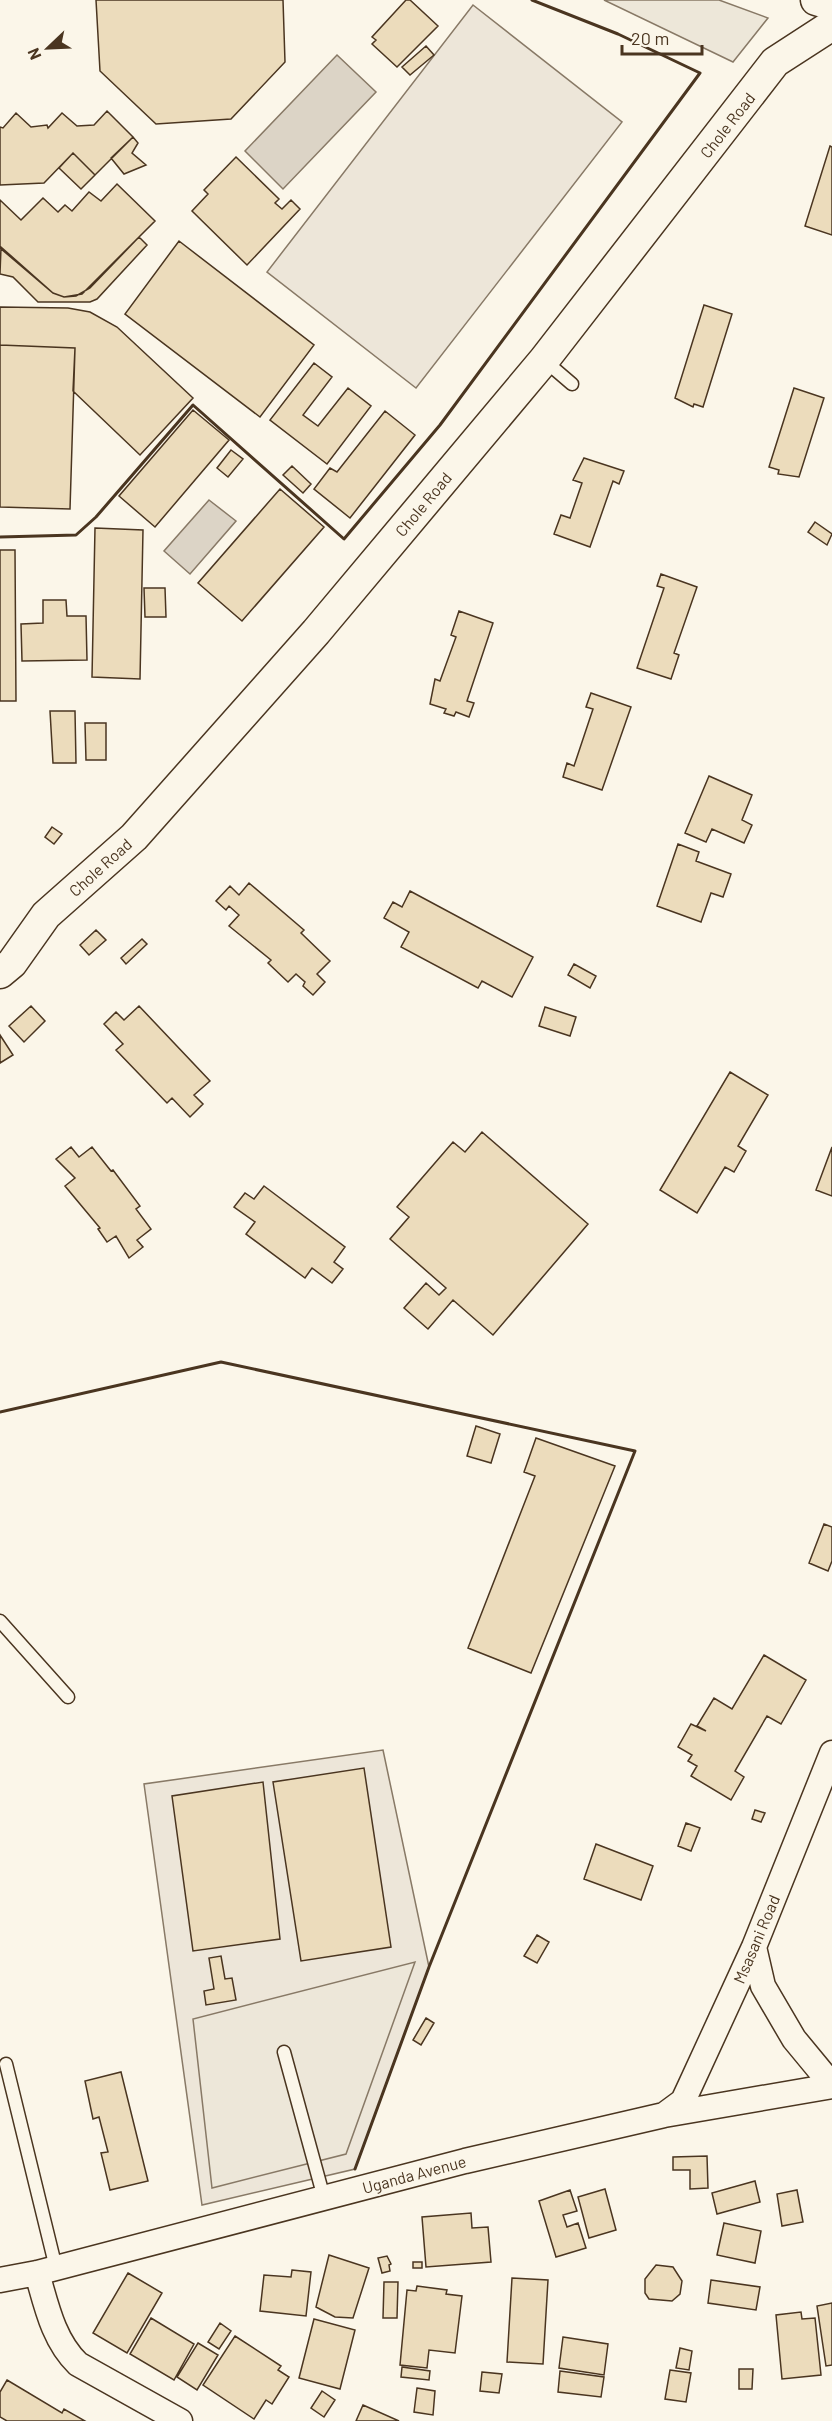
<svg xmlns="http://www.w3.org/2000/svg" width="832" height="2421" viewBox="0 0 832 2421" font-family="Barlow,sans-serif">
	<rect width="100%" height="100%" fill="#fbf6e9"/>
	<!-- green -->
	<path fill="#ede6d9" stroke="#887966" stroke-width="1.5" d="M473,5l149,117 -206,266 -149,-116z
		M383,1750l46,217 -74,202 -153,36 -58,-421z"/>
	<!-- parking -->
	<path fill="#ede7d9" stroke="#887966" stroke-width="1.5" d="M604,0h115l49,18 -35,44z
		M415,1962l-69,192 -134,34 -19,-169z"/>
	<!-- water -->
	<path fill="#dcd4c6" stroke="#887966" stroke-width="1.5" d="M337,55l39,37 -93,97 -38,-38z
		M209,500l27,21 -46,53 -26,-23z"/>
	<!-- building -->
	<path fill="#ecdcbc" stroke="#4a3520" stroke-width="1.5" d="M96,0h187l2,62 -54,57 -75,5 -56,-53z
		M406,0h4l28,26 -41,41 -25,-23 4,-4 -4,-3z
		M426,46l8,9 -24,20 -8,-8z
		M107,111l26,26 -38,38 -22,-22 -29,30 -44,2v-58l3,1 13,-15 15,14 16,-2 1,3 14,-15 15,13 17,-1z
		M133,137l5,6 -6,10 14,12 -22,9 -13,-16z
		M830,146l2,1v88l-27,-9z
		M73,153l22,22 -14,14 -22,-21z
		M236,157l43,42 -4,4 7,6 9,-9 9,9 -53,56 -55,-54 16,-17 -4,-4z
		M117,184l38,37 -73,73 -18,3 -11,-4 -53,-45v-48l21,20 22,-22 15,14 7,-7 7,6 17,-19 12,9z
		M139,237l8,8 -50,54 -7,3h-52l-25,-25 -13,-3 1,-27 52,46 11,4 12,-1 14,-8z
		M179,241l135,104 -54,72 -135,-103z
		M704,305l28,9 -29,93 -9,-3 -1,3 -18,-9z
		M0,307l68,1 22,4 27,15 76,71 -53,57 -67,-64 2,-43 -75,-3z
		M0,345l75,3 -5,161 -70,-2z
		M314,363l18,14 -29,38 15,11 30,-38 23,18 -44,58 -57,-44z
		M794,388l30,10 -25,79 -21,-3 1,-4 -10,-3z
		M193,410l36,30 -74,87 -36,-31z
		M385,411l30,24 -65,83 -36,-29 16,-21 7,4z
		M231,450l12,9 -15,18 -11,-9z
		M584,458l40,13 -5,13 -6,-3 -23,66 -36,-13 7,-19 9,3 12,-35 -9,-3z
		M292,466l19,18 -8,9 -20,-18z
		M280,489l44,38 -82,94 -44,-38z
		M815,522l17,12 -5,11 -19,-13z
		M95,528l48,2 -3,149 -48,-2z
		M0,550h15l1,151h-16z
		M661,574l36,13 -23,66 5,2 -8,24 -34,-11 27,-80 -7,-2z
		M144,588h21l1,29h-21z
		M43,600h23l1,16h19l1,44 -65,1 -1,-37 22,-1z
		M459,611l34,12 -26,78 7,2 -5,14 -13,-5 -2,4 -10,-3 2,-4 -16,-5 5,-25 5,2 16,-44 -5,-2z
		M591,693l40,14 -29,83 -39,-13 4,-14 7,3 19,-57 -7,-2z
		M50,711h25l1,52h-23z
		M85,723h21v37h-20z
		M709,776l43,19 -10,25 10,5 -8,18 -32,-14 -6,13 -21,-9z
		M52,827l10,7 -8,10 -9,-7z
		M678,844l21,8 -3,9 35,13 -8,23 -12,-4 -10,29 -44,-16z
		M249,883l55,47 -3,3 29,28 -13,13 8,8 -12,13 -10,-9 2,-4 -9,-8 -8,8 -20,-19 3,-3 -42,-34 10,-11 -10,-9 -3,4 -10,-9 14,-15 9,9z
		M410,891l123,66 -21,40 -30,-16 -4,7 -77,-41 8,-15 -25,-14 9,-16 9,5z
		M96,930l10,10 -17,15 -9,-10z
		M142,939l5,5 -21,20 -5,-6z
		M574,964l22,12 -6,12 -22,-13z
		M31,1006l14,15 -21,21 -15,-16z
		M139,1006l71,75 -16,14 9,9 -13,13 -18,-19 -5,5 -51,-53 7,-6 -19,-20 12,-12 8,8z
		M545,1007l31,10 -6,19 -31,-10z
		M0,1035l13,20 -13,8z
		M730,1072l38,23 -30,51 8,5 -12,21 -9,-5 -28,46 -37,-23z
		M482,1132l106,92 -95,111 -40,-35 -25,29 -24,-21 22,-25 13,12 7,-7 -56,-49 19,-22 -12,-10 56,-65 12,10z
		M71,1147l8,10 13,-10 19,24 2,-1 27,36 -4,3 15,20 -14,11 6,7 -14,11 -13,-22 -9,6 -9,-13 2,-1 -35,-42 10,-8 -19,-19z
		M832,1147v49l-16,-6z
		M264,1186l81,61 -11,15 9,7 -11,14 -20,-15 -7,10 -59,-44 9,-12 -21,-15 11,-14 9,6z
		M476,1426l24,8 -9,29 -24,-7z
		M536,1438l79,28 -84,207 -63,-25 67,-172 -11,-4z
		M824,1524l8,3v34l-4,10 -19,-8z
		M764,1655l42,25 -25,44 -14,-8 -32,55 9,6 -13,23 -40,-24 6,-10 -9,-5 4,-6 -14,-8 13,-23 15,7 -9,-5 17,-28 18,11z
		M364,1768l27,179 -90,14 -28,-179z
		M263,1782l17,157 -87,12 -21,-155z
		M755,1810l10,3 -4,9 -9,-3z
		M686,1823l14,5 -9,23 -13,-5z
		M596,1844l57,22 -12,34 -57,-21z
		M537,1935l12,7 -12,21 -13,-7z
		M221,1956l4,23 7,-1 4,22 -30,5 -2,-14 10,-2 -5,-31z
		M426,2018l8,5 -13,22 -8,-5z
		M121,2072l27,109 -38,9 -9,-37 7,-1 -9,-35 -6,2 -8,-38z
		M707,2156l1,32 -18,1v-19h-17v-13z
		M755,2181l5,21 -43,12 -5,-21z
		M605,2189l11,41 -27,8 -11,-41z
		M570,2190l7,21 -14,4 4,12 11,-4 8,25 -30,9 -17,-56z
		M797,2190l6,32 -21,4 -5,-32z
		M471,2213l1,15 16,-1 3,35 -65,5 -4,-50z
		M724,2223l37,8 -6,32 -38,-8z
		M329,2255l40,13 -16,50 -18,-1 -19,-10z
		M387,2256l4,8 -2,1 1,6 -8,2 -4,-15z
		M413,2262h9v6h-9z
		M656,2265l17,2 9,14 -2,13 -8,7 -23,-2 -4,-6v-14z
		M292,2270l19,2 -5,44 -46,-5 4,-36 27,2z
		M128,2273l34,20 -35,60 -34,-20z
		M512,2278l36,2 -5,84 -36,-2z
		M711,2280l49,7 -4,23 -48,-7z
		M384,2282h14l-1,36h-14z
		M417,2286l30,4 -1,4 16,2 -7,57 -26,-3 -2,18 -27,-3 7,-75 9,1z
		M832,2303v62l-6,1 -9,-60z
		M801,2312l1,7 13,-1 6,57 -39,4 -6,-64z
		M151,2318l43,26 -20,36 -44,-26z
		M314,2319l41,11 -15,59 -41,-11z
		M220,2323l11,8 -12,18 -11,-7z
		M235,2336l46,30 -3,4 11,7 -17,27 -6,-4 -12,19 -51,-34z
		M563,2337l45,7 -4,31 -45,-7z
		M198,2343l20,12 -21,35 -20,-13z
		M680,2348l12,3 -3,19 -13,-2z
		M402,2367l28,4 -1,9 -28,-3z
		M739,2369h14l-1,20h-13z
		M670,2370l21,3 -5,29 -21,-3z
		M560,2371l44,6 -3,20 -43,-5z
		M482,2372l20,2 -3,19 -19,-2z
		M7,2380l55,33 2,-4 21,12h-78l-7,-4v-25z
		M417,2388l18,3 -2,24 -19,-3z
		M322,2391l13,9 -11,17 -13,-9z
		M363,2405l36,16h-43z"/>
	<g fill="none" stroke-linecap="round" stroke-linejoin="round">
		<defs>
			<path id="service" d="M544,360l28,24
				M0,1621l68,76
				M284,2052l40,146
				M6,2064l50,204"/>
			<path id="minor" d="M754,1947l9,39 31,53 38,46
				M664,2115l19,-14 7,-15 64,-139 78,-194
				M37,2273c9,31 16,67 41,91l102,57
				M0,2280l37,-7 428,-112 199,-46 168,-29"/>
			<path id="tertiary" d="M816,0l16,5
				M0,973l12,-10 34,-48 88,-78 182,-205 228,-272 231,-298 57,-37"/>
		</defs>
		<!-- service casing -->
		<use href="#service" stroke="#4a3520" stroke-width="15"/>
		<!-- minor casing -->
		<use href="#minor" stroke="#4a3520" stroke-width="27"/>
		<!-- tertiary casing -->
		<use href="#tertiary" stroke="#4a3520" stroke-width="33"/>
		<!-- service -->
		<use href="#service" stroke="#fbf6e9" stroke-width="12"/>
		<!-- minor -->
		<use href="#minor" stroke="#fbf6e9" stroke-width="24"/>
		<!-- tertiary -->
		<use href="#tertiary" stroke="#fbf6e9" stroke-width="30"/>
		<!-- wall -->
		<path stroke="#4a3520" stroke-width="3" d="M0,537l76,-2 20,-18 97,-112 151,134 96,-114 260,-352 -82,-39 -86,-34
			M0,1412l221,-50 414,89 -206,516 -74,202"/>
	</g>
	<g text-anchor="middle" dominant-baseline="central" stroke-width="4.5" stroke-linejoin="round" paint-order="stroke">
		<!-- street labels -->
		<g font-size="16" fill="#4a3520" stroke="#fbf6e9">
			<text transform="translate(727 125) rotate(-52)">Chole Road</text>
			<text transform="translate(423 504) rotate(-50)">Chole Road</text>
			<text transform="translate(100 867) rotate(-42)">Chole Road</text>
			<text transform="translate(756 1939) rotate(-67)">Msasani Road</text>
			<text transform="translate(414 2174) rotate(-15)">Uganda Avenue</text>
		</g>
	</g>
	<!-- north arrow -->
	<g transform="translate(48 48) rotate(247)" stroke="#fbf6e9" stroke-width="4.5" paint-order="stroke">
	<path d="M0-4.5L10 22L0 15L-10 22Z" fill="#4a3520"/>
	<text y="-9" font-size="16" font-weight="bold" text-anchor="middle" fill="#4a3520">N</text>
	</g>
	<!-- scale -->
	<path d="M622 45v9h80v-9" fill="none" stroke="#4a3520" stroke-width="3"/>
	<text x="631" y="45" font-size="18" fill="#4a3520" stroke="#fbf6e9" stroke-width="4.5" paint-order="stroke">20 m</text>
</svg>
